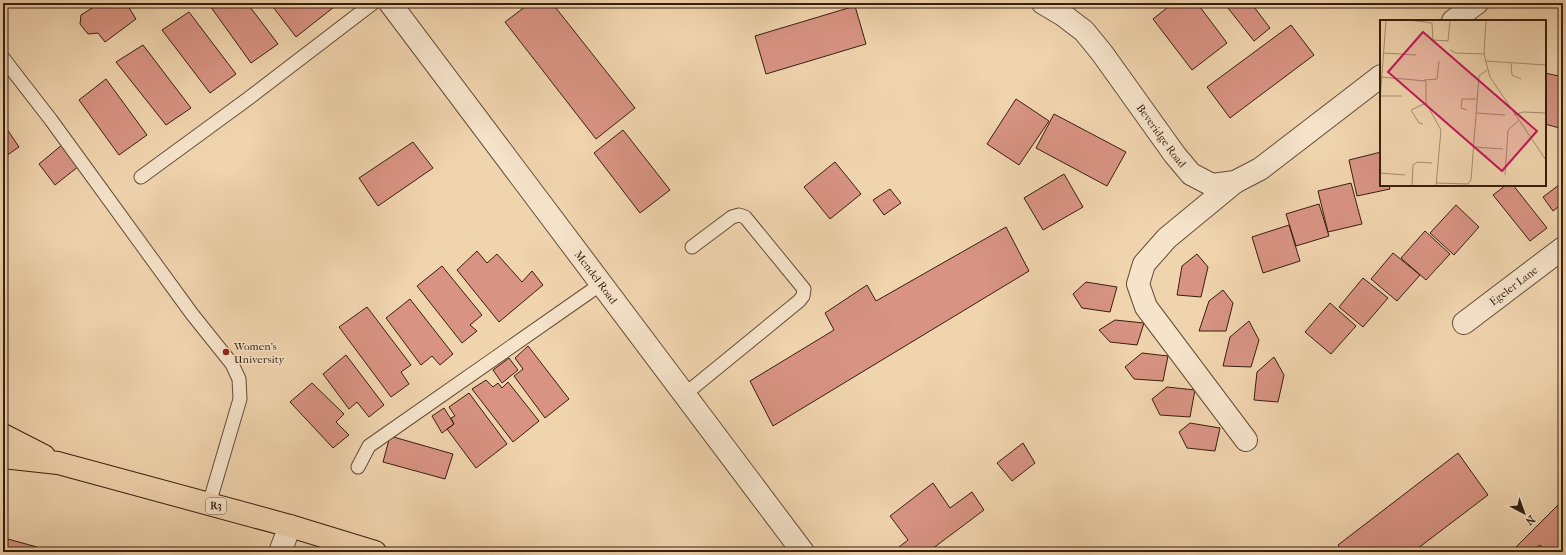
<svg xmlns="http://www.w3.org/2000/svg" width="1566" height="555" viewBox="0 0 1566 555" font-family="'IM FELL French Canon',serif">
	<rect width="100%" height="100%" fill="#f0d4ae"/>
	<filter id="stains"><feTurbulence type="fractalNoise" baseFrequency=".005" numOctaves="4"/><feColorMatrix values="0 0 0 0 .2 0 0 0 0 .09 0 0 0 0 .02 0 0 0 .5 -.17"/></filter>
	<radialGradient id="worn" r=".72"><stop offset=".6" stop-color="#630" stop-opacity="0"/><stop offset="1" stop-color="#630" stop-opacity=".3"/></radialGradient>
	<!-- building -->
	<path fill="#d89383" stroke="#371f0e" d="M100,3h26l10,16 -31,23 -7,-9 -10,1 -8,-10 1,-9z
		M208,3h39l31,41 -27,19z
		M270,3h69l-43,34z
		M530,3h22l83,105 -39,31 -91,-117z
		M1173,3h24l30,40 -35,27 -39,-51z
		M1224,3h27l19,25 -16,13z
		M855,6l11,38 -100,30 -11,-38z
		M189,12l47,62 -26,19 -48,-63z
		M1291,25l23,30 -84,63 -23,-31z
		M143,45l48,63 -25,17 -50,-63z
		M1545,73l18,4v52l-18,-5z
		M106,79l41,56 -28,20 -40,-55z
		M1016,99l33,22 -30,44 -32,-21z
		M1054,114l72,38 -19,34 -71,-38z
		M3,123l16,24 -16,11z
		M623,130l47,60 -30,23 -46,-60z
		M413,142l20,26 -55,38 -19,-28z
		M63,144l16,22 -24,19 -16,-21z
		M1381,152v33h8l1,4 -33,7 -8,-36z
		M835,162l26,32 -31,25 -26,-32z
		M1064,174l19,33 -40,23 -19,-32z
		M1563,182v21l-10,8 -10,-14z
		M1351,183l11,41 -34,8 -10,-41z
		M1506,185h7l34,43 -17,13 -37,-46z
		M890,189l11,14 -17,12 -11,-15z
		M1319,204l10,32 -33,10 -10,-32z
		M1456,205l23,22 -25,28 -24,-22z
		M1289,225l11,36 -37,12 -11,-36z
		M1006,227l23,44 -256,155 -23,-45 84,-51 -9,-17 42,-28 9,16z
		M1425,231l25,23 -24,26 -25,-22z
		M477,251l10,12 10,-9 25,28 10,-11 11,14 -44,37 -42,-52z
		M1393,253l27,22 -23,26 -26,-22z
		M1197,254l11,13 -7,30 -24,-2 5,-29z
		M442,266l40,49 -12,10 7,6 -15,12 -45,-57z
		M1363,278l25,20 -25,29 -24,-20z
		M1086,282l31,5 -7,25 -28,-4 -9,-14z
		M1223,290l10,13 -7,28h-27l10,-30z
		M410,299l43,55 -13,11 -8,-9 -11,9 -35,-47z
		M1330,303l26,23 -25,28 -26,-22z
		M367,307l44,58 -10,7 8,12 -18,13 -52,-70z
		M1115,320l29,3 -7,22 -27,-3 -11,-12z
		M1249,321l10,19 -8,27 -28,-1 7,-29z
		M528,346l41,53 -24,19 -31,-42 9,-7 -8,-11z
		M1142,353l26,3 -5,25 -29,-2 -9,-12z
		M346,355l38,50 -15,12 -12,-15 -8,7 -26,-35z
		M1274,357l10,18 -6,27 -24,-2 3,-28z
		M509,358l9,12 -16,13 -9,-13z
		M486,380l7,7 5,-4 4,5 6,-6 31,39 -26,21 -41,-53z
		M312,383l32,31 -8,8 13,13 -16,13 -43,-46z
		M1167,387l28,3 -5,27 -30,-2 -8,-16z
		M469,393l38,51 -31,24 -29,-39 7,-5 -3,-6 4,-2 -6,-9z
		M444,408l10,16 -12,9 -10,-17z
		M1190,423l30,5 -5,23 -28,-3 -8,-16z
		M390,436l63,18 -8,25 -62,-17z
		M1023,443l12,20 -23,18 -15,-18z
		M1458,453l30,42 -75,57h-70l-5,-7z
		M933,483l17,25 22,-16 12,18 -56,42h-25l-4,-5 9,-7 -18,-24z
		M1563,500v49l-4,3h-15l-4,-7 -10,7h-19z
		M4,538l33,9 -1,5h-33z"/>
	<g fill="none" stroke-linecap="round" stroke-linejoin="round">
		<defs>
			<path id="lane" d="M3,58l48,62 141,194 40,50 7,15 1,20 -31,105
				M141,177l108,-79 124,-95
				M684,395l115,-94 4,-5 1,-7 -59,-72 -6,-2 -7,2 -40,30
				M358,467l11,-21 232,-162"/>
			<g id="street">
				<path id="s1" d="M390,3l413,549"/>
				<path id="s2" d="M1043,3l20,12 21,16 18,22 73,102 16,19 21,11 23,-3 25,-13 121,-93"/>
				<path d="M1453,21l24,-18"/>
				<path d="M1235,182l-68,56 -23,26 -6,20 8,23 100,133"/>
				<path id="s3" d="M1464,323l99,-75"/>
				<path d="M280,552l10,-26"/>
			</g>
			<path id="highway" d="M3,435l41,21
				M3,457l55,6 232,63 85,26"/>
		</defs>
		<!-- lane casing -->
		<use href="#lane" stroke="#654c36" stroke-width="15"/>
		<!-- street casing -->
		<use href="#street" stroke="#654c36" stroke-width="24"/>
		<!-- highway casing -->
		<use href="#highway" stroke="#371f0e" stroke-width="24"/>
		<!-- lane -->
		<use href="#lane" stroke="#f5e3ca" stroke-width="13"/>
		<!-- street -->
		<use href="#street" stroke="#f5e3ca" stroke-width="22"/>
		<!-- highway -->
		<use href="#highway" stroke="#f0d4ae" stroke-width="22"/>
	</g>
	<!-- markers -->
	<circle fill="#8f2418" stroke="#f5e3ca" stroke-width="1.5" cx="226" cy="352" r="4"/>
	<g text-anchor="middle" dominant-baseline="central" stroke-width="3" stroke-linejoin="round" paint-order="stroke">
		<!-- shield labels -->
		<rect fill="#f5e3ca" stroke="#705a46" stroke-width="1" x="206" y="498" width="20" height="16" rx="3"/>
		<g font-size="10" font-weight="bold" fill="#371f0e">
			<text x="216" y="506">R3</text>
		</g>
		<!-- street labels -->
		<g font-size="11" fill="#371f0e" stroke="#f5e3ca">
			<text stroke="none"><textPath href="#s2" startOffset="180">Beveridge Road</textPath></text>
			<text stroke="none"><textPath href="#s1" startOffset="343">Mendel Road</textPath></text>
			<text stroke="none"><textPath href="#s3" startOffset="62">Egeler Lane</textPath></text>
		</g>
		<!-- poi labels -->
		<g font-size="11" fill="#371f0e" stroke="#f5e3ca" text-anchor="start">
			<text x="234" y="346">Women's<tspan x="234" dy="13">University</tspan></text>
		</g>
	</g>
	<!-- overview -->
	<g transform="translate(1380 20)">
		<rect width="166" height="166" fill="#f0d4ae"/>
		<path fill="none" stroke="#a68c6e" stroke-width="1" d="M29,0l23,3 1,17 15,1 2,-21M106,0l-2,34 6,23 56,83M70,30l6,3 28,1M4,33l32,2M105,41l61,4M131,43l1,12 9,4M1,57l45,4v22l15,27 -5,56M44,60l13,-1 2,-18M0,76h22M0,81l6,-81M87,90l-6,-2 1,-9h15M96,93l29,2M134,95l9,-3 23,1M43,104l-4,-1 -8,-13 15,-7M94,127l29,2M0,153l25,2M125,155l3,-45 10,-9M56,163l32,1 3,-4 8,-104 8,-6M32,166l1,-21 4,-3 15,1"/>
		<path fill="#c2185b" fill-opacity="0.15" stroke="#c2185b" stroke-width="2" d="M43,12l114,99 -35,40 -114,-99z"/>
		<rect width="166" height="166" fill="none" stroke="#371f0e" stroke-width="2"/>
	</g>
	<!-- margin -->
	<rect width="1566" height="555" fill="none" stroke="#f0d4ae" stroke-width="16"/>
	<rect x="4" y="4" width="1558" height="547" fill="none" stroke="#371f0e" stroke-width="2"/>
	<rect x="8" y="8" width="1550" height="539" fill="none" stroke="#371f0e"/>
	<!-- north arrow -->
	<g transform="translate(1524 513) rotate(139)" stroke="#f5e3ca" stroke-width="3" paint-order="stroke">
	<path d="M0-3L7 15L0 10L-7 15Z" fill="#371f0e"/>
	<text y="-6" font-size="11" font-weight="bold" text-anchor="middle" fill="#371f0e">N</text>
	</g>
	<rect width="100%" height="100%" filter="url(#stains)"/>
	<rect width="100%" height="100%" fill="url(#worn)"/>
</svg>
